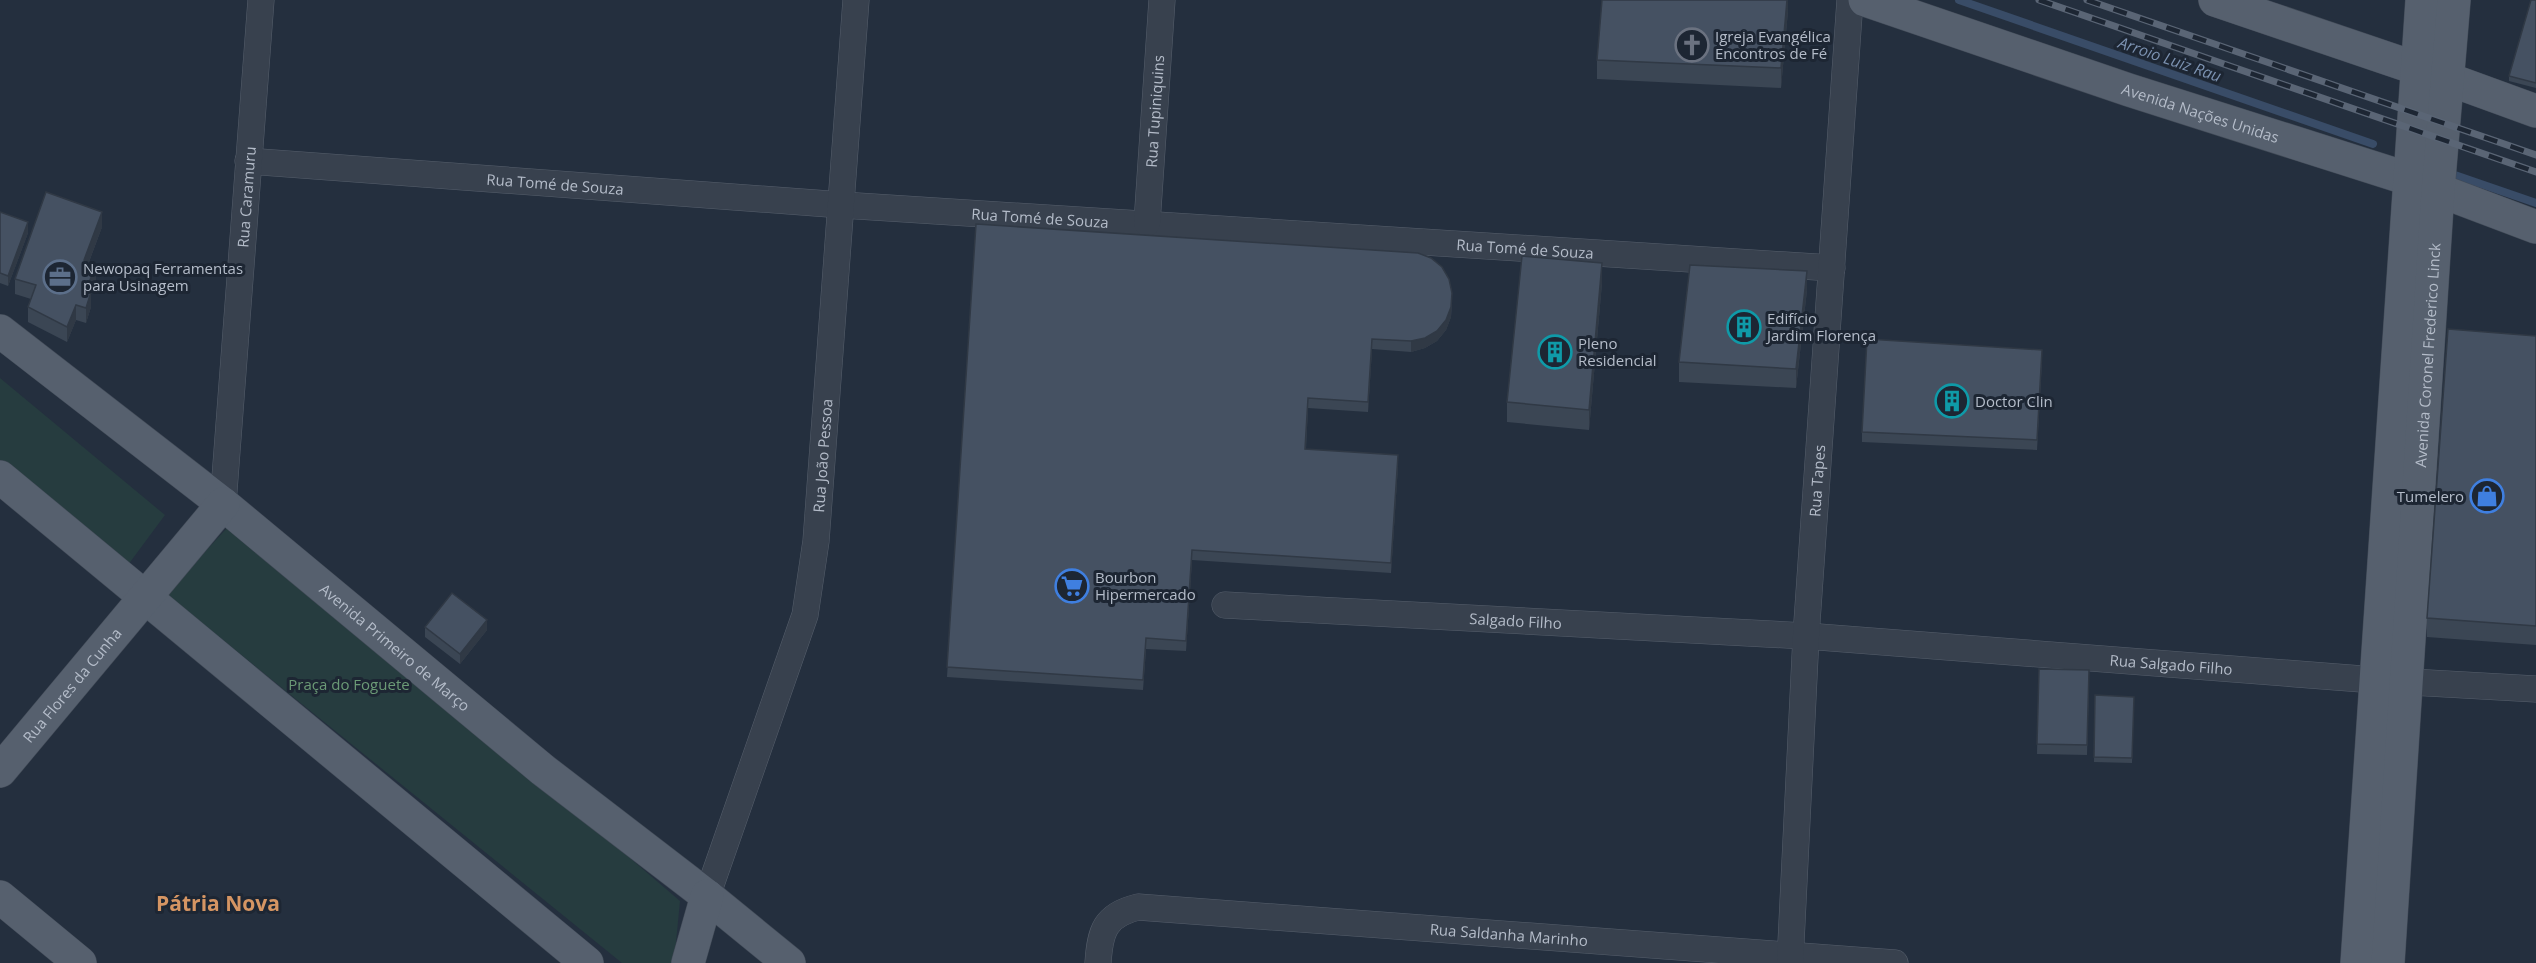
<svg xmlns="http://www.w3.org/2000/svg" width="2536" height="963" viewBox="0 0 2536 963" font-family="'Open Sans',sans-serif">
	<rect width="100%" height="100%" fill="#242f3e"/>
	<!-- green -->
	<path fill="#263c3f" d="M0,378l165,137 -40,54 -125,-105z
		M227,528l305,246 148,127 -6,62h-52l-456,-369z"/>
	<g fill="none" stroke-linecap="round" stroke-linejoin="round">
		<!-- stream -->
		<path stroke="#394c67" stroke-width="8" d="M1959,0l414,144
			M2449,173l87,30"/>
		<defs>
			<g id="minor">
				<path id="s1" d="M248,161l594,44 990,63"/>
				<path id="s2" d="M1147,223l15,-223"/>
				<path id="s3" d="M223,504l38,-504"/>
				<path id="s4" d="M1225,605l581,31 569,44 161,9"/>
				<path id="s5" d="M707,896l98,-281 11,-74 40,-541"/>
				<path id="s6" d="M1098,963c2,-32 7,-48 40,-56l757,56"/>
				<path id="s7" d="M1790,963l16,-327 44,-636"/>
			</g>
			<g id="major">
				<path id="s8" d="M1865,0l264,90 280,89 127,48"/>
				<path d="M2215,0l233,79 88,32"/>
				<path id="s9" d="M0,331l223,173 320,266 164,126 82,67"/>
				<path d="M0,477l587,486"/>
				<path id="s10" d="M0,771l223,-267"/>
				<path d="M0,897l80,66"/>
				<path d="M688,963l19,-67"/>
				<path d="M2357,963l65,-963"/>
				<path id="s11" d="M2388,963l50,-772 16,-191"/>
			</g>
		</defs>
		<!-- minor casing -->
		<use href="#minor" stroke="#565f6c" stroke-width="27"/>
		<!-- major casing -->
		<use href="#major" stroke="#414a57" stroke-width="34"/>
		<!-- minor -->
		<use href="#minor" stroke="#38414e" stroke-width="26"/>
		<!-- major -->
		<use href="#major" stroke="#56606e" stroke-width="33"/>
		<defs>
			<path id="rail" d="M2039,0l497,172
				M2087,0l449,155"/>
		</defs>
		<!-- rail casing -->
		<use href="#rail" stroke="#5a6575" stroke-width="7"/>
		<!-- rail -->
		<use href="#rail" stroke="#1d2633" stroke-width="4.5" stroke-dasharray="14" stroke-linecap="butt"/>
	</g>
	<!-- wall -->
	<path fill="#3b4654" d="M1788,0v11l-7,77 -184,-9v-19z
		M2536,0v88l-27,-7v-5z
		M0,212l28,21 -20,53 -8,-3z
		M976,224l476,79 -1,14 -5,13 -9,11 -12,7 -14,4 -39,-3 -4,63 -60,-4 -2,41 92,16 -7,108 -199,-13 -6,91 -40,-2 -3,41 -196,-13z
		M102,227l-13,35 7,18 -5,12v15l-5,16 -10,-3 -9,22 -39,-20v-15l3,-8 -16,-5v-15z
		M1602,283l-13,147 -82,-8v-20z
		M1807,290l-11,98 -117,-6v-20z
		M2536,336v309l-109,-8v-19z
		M2042,360l-5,90 -175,-8v-10z
		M425,627l62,3 -27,34 -35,-27z
		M2039,669l50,12 -2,74 -50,-1z
		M2095,695l39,2 -2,66 -38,-1z"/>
	<!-- shaded-wall -->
	<path fill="#303945" d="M1787,0h1v11l-7,77v-20z
		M102,212v15l-18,48v-15z
		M28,222v11l-20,53v-10z
		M1602,263v20l-13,147v-20z
		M96,265v15l-10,25v-15z
		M1807,271v19l-11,98v-19z
		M91,292v15l-5,16v-15z
		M1452,293l-1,24 -5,13 -9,11 -12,7 -14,4v-11z
		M76,305v15l-9,22v-15z
		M1372,339v10l-4,63v-10z
		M1398,455v10l-7,108v-10z
		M1192,550v10l-6,91v-10z
		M487,620v10l-27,34v-10z"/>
	<!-- building -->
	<path fill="#455162" stroke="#303945" stroke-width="1.5" d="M1602,0h185l-6,68 -184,-8z
		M2531,0h5v83l-27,-7z
		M46,192l56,20 -18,48 12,5 -10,25 5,2 -5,16 -10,-3 -9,22 -39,-20 8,-22 -21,-6z
		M0,212l28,10 -20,54 -8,-3z
		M976,224l442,29 13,5 11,9 7,12 3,14 -1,14 -5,13 -9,11 -12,7 -14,3 -39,-2 -4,63 -60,-4 -3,51 93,6 -7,108 -199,-13 -6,91 -40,-3 -3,42 -196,-13z
		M1522,256l80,7 -13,147 -82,-8z
		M1690,265l117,6 -11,98 -117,-7z
		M2448,329l88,7v290l-109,-8z
		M1867,339l175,11 -5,90 -175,-8z
		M452,593l35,27 -27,34 -35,-27z
		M2039,669l50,1 -2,75 -50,-1z
		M2095,695l39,2 -2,61 -38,-1z"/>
	<!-- icons -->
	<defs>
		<symbol id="church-ring" viewBox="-11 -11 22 22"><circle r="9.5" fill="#1d2633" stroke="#6b7280" stroke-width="1.5"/><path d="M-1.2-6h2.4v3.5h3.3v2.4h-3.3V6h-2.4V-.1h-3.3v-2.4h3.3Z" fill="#6b7280"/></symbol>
		<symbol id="office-ring" viewBox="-11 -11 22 22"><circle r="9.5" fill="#1d2633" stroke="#5c6f8a" stroke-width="1.5"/><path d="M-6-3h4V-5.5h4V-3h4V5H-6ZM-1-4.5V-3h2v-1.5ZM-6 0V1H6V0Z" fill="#5c6f8a"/></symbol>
		<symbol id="building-ring" viewBox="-11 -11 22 22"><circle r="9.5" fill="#1d2633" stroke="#0f9aa8" stroke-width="1.5"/><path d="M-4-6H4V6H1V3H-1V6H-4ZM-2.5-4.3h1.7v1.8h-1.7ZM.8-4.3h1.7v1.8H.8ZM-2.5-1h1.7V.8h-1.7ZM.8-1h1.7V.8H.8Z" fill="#0f9aa8"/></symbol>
		<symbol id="shop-ring" viewBox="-11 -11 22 22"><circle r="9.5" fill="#1d2633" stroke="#3f7fe0" stroke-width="1.5"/><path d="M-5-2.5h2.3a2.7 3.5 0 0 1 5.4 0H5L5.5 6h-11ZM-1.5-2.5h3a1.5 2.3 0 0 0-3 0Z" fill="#3f7fe0"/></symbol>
		<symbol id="supermarket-ring" viewBox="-11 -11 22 22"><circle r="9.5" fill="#1d2633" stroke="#3f7fe0" stroke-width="1.5"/><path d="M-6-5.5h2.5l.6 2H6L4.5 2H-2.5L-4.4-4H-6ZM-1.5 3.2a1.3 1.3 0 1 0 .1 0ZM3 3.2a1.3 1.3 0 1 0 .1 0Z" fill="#3f7fe0"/></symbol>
	</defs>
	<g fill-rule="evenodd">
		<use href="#church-ring" x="1673" y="26" width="38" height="38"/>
		<use href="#office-ring" x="41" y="258" width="38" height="38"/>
		<use href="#building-ring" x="1725" y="308" width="38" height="38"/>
		<use href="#building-ring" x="1536" y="333" width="38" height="38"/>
		<use href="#building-ring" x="1933" y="382" width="38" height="38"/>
		<use href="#shop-ring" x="2468" y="477" width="38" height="38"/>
		<use href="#supermarket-ring" x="1053" y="567" width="38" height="38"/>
	</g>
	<g text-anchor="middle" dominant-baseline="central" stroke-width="6" stroke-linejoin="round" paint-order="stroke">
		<!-- poi labels -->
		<g font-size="15" fill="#b4bcc9" stroke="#1d2633" text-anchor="start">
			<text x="1715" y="36">Igreja Evangélica<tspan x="1715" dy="17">Encontros de Fé</tspan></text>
			<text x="83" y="268">Newopaq Ferramentas<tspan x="83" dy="17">para Usinagem</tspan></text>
			<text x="1767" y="318">Edifício<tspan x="1767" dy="17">Jardim Florença</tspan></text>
			<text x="1578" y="343">Pleno<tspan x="1578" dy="17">Residencial</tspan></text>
			<text x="1975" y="401">Doctor Clin</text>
			<text x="2464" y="496" text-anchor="end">Tumelero</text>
			<text x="1095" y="577">Bourbon<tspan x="1095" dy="17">Hipermercado</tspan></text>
		</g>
		<!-- street labels -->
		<g font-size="15" fill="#b4bcc9" stroke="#1d2633">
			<text stroke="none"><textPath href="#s2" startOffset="112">Rua Tupiniquins</textPath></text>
			<text stroke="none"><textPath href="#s8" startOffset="354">Avenida Nações Unidas</textPath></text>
			<text stroke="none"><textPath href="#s1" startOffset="308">Rua Tomé de Souza</textPath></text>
			<text stroke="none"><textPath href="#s3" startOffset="308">Rua Caramuru</textPath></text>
			<text stroke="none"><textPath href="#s1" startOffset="794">Rua Tomé de Souza</textPath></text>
			<text stroke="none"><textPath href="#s1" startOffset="1280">Rua Tomé de Souza</textPath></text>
			<text stroke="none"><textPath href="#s11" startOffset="609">Avenida Coronel Frederico Linck</textPath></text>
			<text stroke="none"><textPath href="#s5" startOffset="458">Rua João Pessoa</textPath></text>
			<text stroke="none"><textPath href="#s7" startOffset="483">Rua Tapes</textPath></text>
			<text stroke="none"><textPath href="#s4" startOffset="291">Salgado Filho</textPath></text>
			<text stroke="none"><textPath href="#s9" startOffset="506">Avenida Primeiro de Março</textPath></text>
			<text stroke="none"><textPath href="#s4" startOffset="948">Rua Salgado Filho</textPath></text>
			<text stroke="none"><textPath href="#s10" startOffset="112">Rua Flores da Cunha</textPath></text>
			<text stroke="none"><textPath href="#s6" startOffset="448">Rua Saldanha Marinho</textPath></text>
		</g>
		<!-- park labels -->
		<g font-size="15" fill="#6b9a76" stroke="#1d2633">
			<text x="349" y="684">Praça do Foguete</text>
		</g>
		<!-- water labels -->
		<g font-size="16" font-style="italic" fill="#7c92b1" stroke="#1d2633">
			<text transform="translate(2170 59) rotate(19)">Arroio Luiz Rau</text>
		</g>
		<!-- district labels -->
		<g font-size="21" font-weight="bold" fill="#d59563" stroke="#1d2633">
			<text x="218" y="903">Pátria Nova</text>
		</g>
	</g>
</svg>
